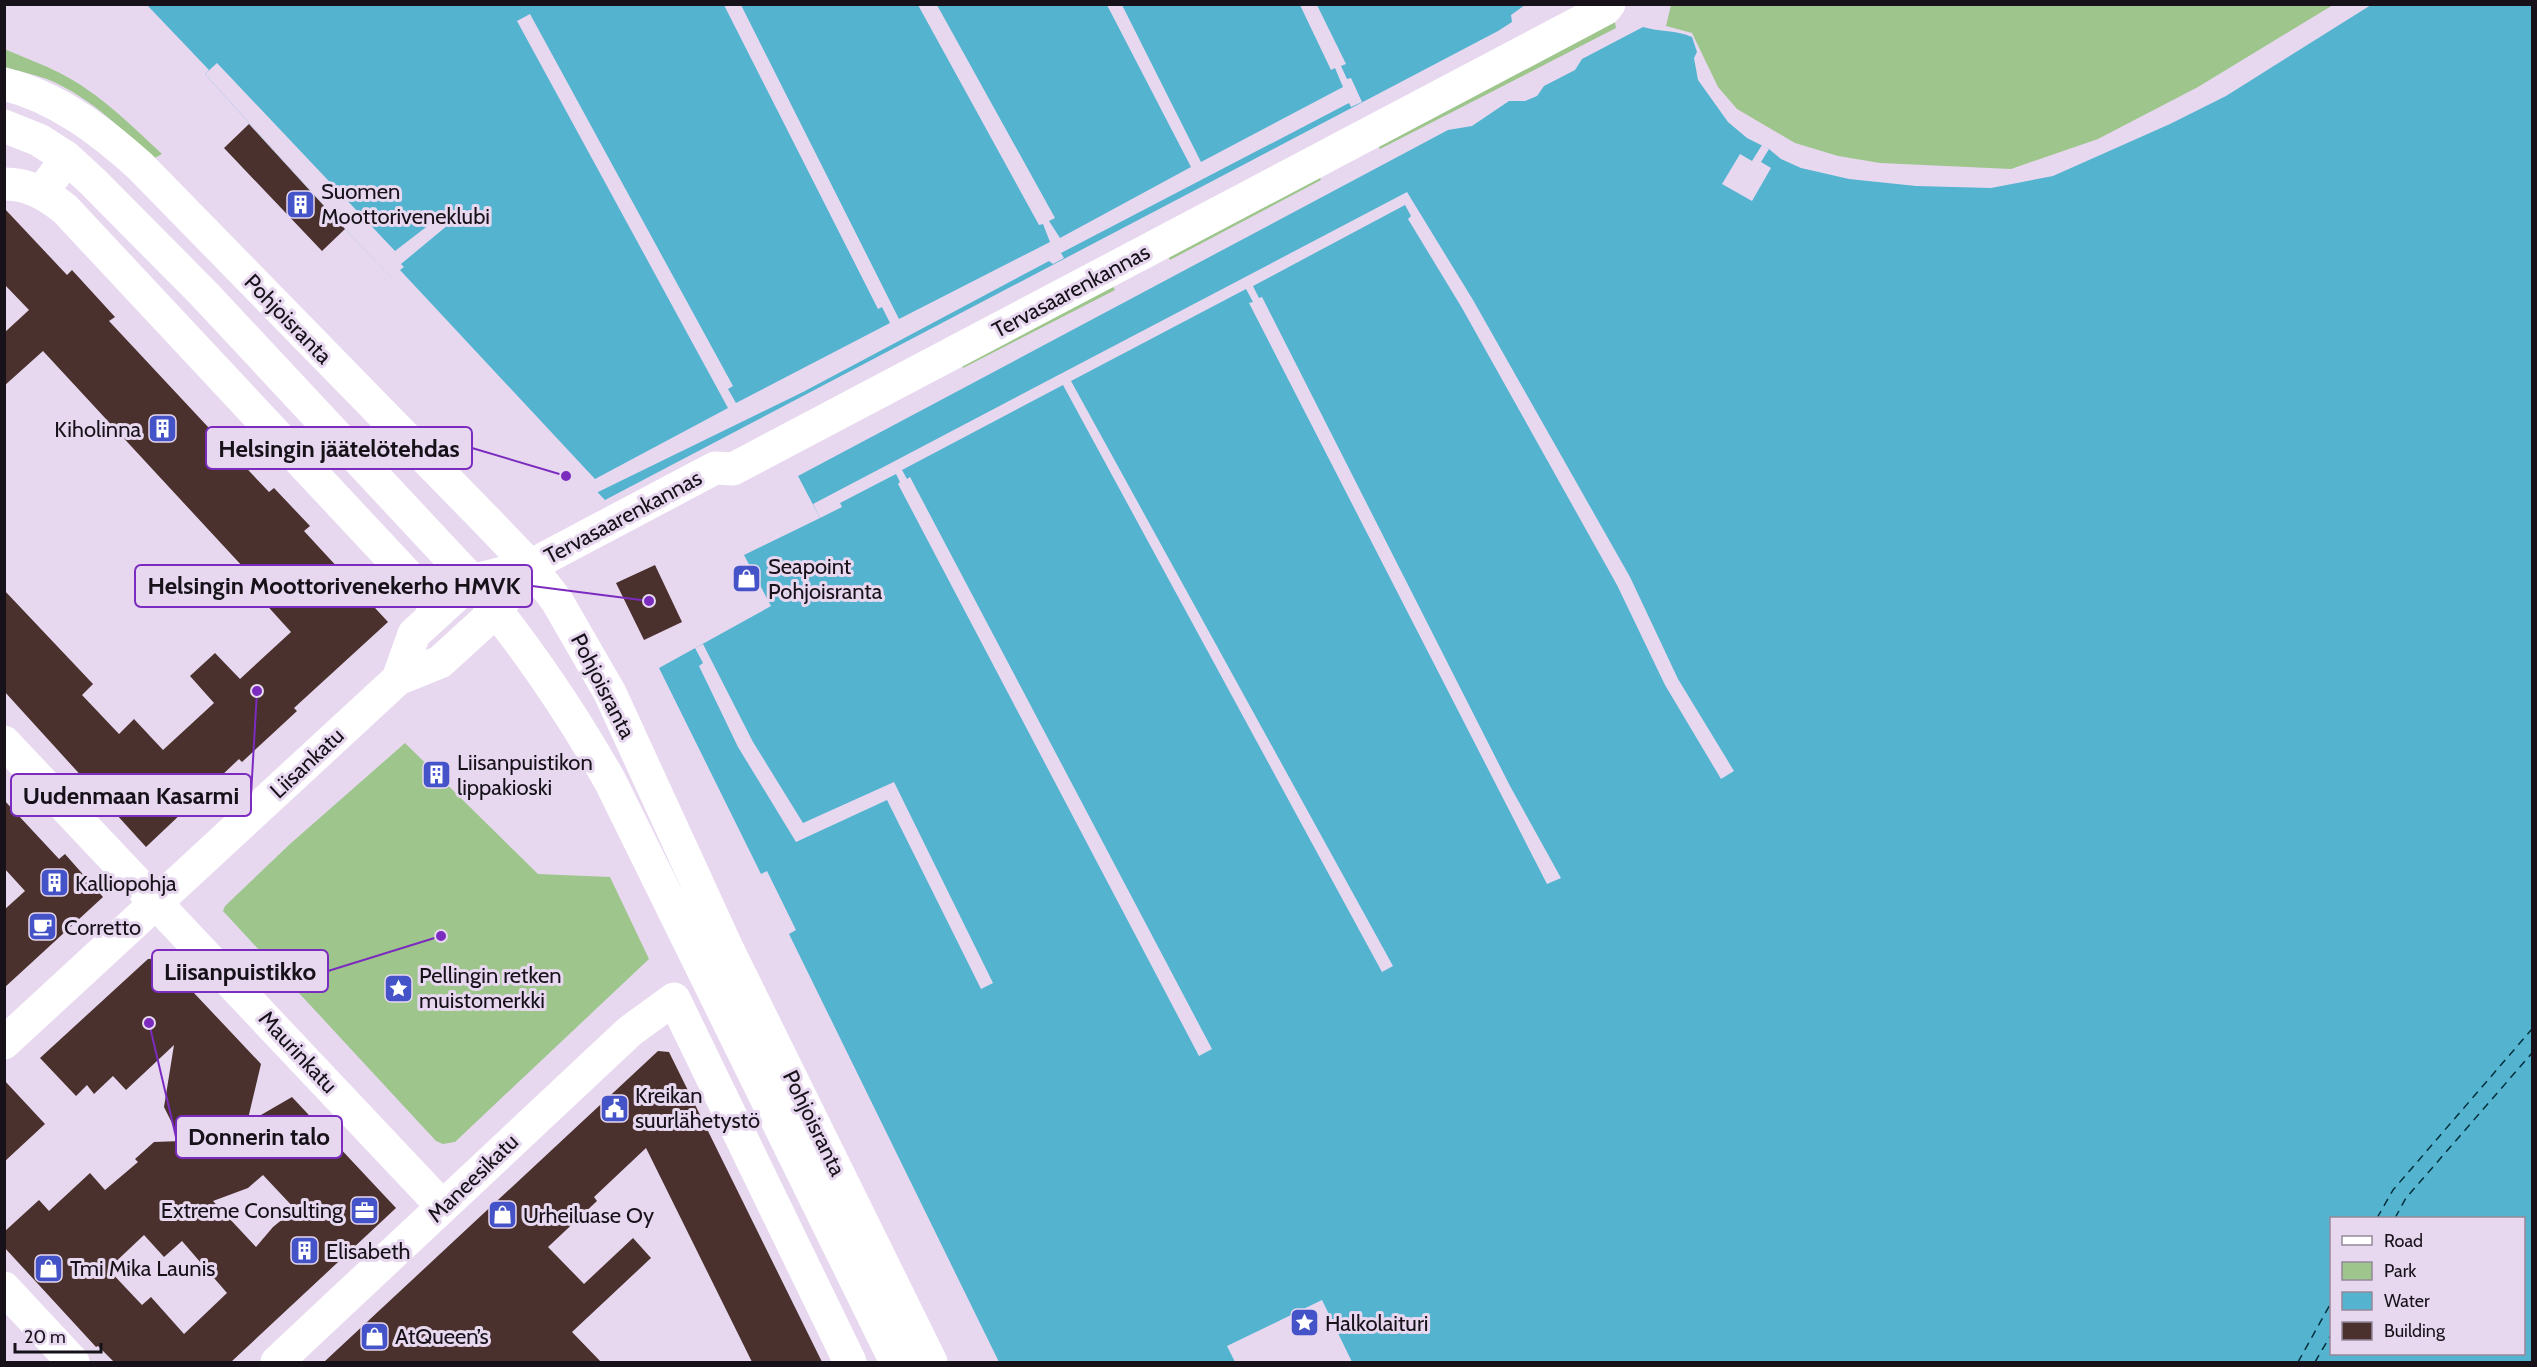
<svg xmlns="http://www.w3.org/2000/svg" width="2537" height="1367" viewBox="0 0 2537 1367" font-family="Cabin,sans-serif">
	<rect width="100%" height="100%" fill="#e7d8f0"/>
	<!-- green -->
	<path fill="#9ec68c" d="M1671,5v-1l662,1 -135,82 -100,52 -87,30 -131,-6 -42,-7 -43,-13 -58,-34 -19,-22 -26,-54 -26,-7z
		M1613,13l3,15 -236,121 -5,-10z
		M4,49c19,8 38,15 56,24 39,20 70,51 102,81l-13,7c-21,-31 -61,-63 -95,-79 -15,-7 -34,-10 -49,-15z
		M1317,171l4,9 -151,80 -5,-9z
		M1110,281l5,9 -152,78 -4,-8z
		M405,743l133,131 72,3 39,82 -194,183 -12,2 -7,-3 -213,-230 2,-5 65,-62z"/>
	<!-- water -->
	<path fill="#54b3cf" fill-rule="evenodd" d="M147,5h1378l-14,10 1,7 -14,9 -893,469 -260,-271 -140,-155 4,-4z
		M2371,5h161v1357h-1533l-210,-428 7,-4 -29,-59 -6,3 -102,-206 112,-62 -27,-51 76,-37 -22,-42 650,-346 24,-4 37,-25h16l12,-5 7,-10 31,-16 7,-11 61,-32c16,5 34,3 49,10l5,15 -3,6 4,22 30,42 19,16 22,11 12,10 20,9 48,11 67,7 75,2 62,-12 117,-52 56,-28zM2332,1218h192v136h-192z"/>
	<!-- pier -->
	<path fill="#e7d8f0" d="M724,5h17l158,314 151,-77 -7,-18 -4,1 -121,-220h19l118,213 -6,3 11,17 131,-71 -84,-162h15l79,157 142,-75 -8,-19 -4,2 -31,-65h17l29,59 -5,2 6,13 4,-1 11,24 -11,5 -2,-4 -288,150 3,5 -11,6 -4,-3 -246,131 -207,101 -251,-264 -140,-155 12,-11 178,188 52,-40 7,9 -53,44 3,3 -4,3 195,209 133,-71 -211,-387 13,-7 203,372 -5,3 8,14 154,-80 -8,-16 -4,2z
		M1762,145l7,4 -8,13 10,6 -19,33 -30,-17 18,-30 12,7z
		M1407,192l66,108 157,277 48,102 56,92 -13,8 -56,-94 -48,-100 -155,-277 -54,-89 3,-3 -6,-11 -152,81 6,12 3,-1 248,489 51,92 -14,6 -298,-581 4,-1 -7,-13 -175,92 322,585 -11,6 -319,-587 -161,85 5,9 3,-2 302,572 -13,7 -301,-572 2,-2 -4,-8 -56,29 2,4 -22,11 -7,-14z
		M703,644l50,98 50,81 91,-41 99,201 -12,6 -94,-189 -91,42 -58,-95 -39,-81 4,-3 -8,-15z
		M1322,1300l30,62h-117l-8,-16z"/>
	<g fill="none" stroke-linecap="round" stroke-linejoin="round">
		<!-- ferry -->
		<path stroke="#012f3b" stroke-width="1.5" stroke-dasharray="8 6" stroke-linecap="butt" d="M2377,1218l16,-28 139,-161
			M2395,1218l11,-20 126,-145
			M2298,1362l34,-61
			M2315,1362l17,-29"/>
	</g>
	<!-- building -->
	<path fill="#4a312d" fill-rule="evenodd" d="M249,124l96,105 -23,22 -98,-103z
		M4,208l63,67 5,-5 43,47 -6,4 142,152 18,19 5,-4 36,38 -6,5 84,91 -94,86 3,3 -27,25 -28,26 -3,-3 -93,88 -142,-156v-101l89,94 -11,11 37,39 15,-15 29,31 51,-47 -24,-27 25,-23 25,26 51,-47 -29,-32 6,-6 -225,-243 -39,35v-53l25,-23 -25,-26z
		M655,565l27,57 -38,18 -28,-57z
		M4,800l55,59 6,-5 38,43 -99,91v-78l21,-19 -21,-23z
		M161,958l100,106 -14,59 45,-26 104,111 -165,154h-117l-16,-16 -2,1 -92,-100v-15l35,-32 10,11 41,-38 15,17 33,-28 -3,-3 19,-17 27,-1 -17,-34 10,-62 -48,45 -13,-14 -19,18 -7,-9 -11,11 -36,-38 108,-99zM263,1175l32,34 -22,18 -17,20 -43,-46 35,-13zM144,1235l20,22 18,-16 45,52 -43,41 -33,-37 -9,8 -34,-36z
		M658,1051l11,1 153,310h-70l-106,-214 -52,49 3,4 -49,46 36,37 49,-46 18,20 -79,74 29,30h-277z
		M4,1080l41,44 -41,38z"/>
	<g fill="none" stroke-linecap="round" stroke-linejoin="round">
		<!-- minor -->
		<path stroke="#fff" stroke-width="33" d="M4,184c25,0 42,10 61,25l375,401
			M398,679l16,-45 58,-53 58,-15 185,-98 18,1 872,-460 4,-5
			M4,742l438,464
			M4,1043l394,-364 42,-17 57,-52 15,-21
			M4,1288l69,74
			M277,1362l353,-331 44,-32 176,363"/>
		<!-- major -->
		<path stroke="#fff" stroke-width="33" d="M4,84c53,13 97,47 136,82l345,353 45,47 27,35 53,92 117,255 204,414
			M4,126l35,14 28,18 26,24 111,112 268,287c53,63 97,128 138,200l286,581
			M42,192l25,-34"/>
	</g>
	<!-- icons -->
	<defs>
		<symbol id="building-square" viewBox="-11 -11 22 22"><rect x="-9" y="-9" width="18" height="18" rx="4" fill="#4453c8" stroke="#e7d8f0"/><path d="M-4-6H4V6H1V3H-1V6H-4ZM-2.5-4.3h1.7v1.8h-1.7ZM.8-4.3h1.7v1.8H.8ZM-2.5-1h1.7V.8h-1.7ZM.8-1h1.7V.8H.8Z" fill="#fff"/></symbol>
		<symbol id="shop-square" viewBox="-11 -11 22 22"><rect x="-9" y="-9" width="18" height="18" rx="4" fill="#4453c8" stroke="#e7d8f0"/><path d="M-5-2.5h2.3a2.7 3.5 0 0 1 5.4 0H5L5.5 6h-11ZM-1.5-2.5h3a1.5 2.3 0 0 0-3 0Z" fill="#fff"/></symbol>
		<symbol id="cafe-square" viewBox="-11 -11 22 22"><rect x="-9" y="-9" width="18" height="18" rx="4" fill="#4453c8" stroke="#e7d8f0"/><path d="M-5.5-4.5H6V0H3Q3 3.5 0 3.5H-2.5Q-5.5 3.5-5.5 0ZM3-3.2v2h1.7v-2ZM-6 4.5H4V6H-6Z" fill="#fff"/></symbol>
		<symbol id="sight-square" viewBox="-11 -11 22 22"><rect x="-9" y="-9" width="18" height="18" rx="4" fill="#4453c8" stroke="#e7d8f0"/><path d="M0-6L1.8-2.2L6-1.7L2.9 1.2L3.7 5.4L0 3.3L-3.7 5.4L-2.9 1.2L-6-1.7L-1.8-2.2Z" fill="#fff"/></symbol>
		<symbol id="civic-square" viewBox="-11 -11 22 22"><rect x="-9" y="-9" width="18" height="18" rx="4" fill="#4453c8" stroke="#e7d8f0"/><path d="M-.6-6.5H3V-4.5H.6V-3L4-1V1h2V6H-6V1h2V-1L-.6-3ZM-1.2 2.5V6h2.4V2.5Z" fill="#fff"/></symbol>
		<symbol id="office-square" viewBox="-11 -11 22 22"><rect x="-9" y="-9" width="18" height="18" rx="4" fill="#4453c8" stroke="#e7d8f0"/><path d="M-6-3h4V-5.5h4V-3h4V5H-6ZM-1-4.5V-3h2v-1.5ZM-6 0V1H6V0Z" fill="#fff"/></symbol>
	</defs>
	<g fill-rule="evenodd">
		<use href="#building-square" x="284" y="188" width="33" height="33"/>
		<use href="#building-square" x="146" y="412" width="33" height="33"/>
		<use href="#shop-square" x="730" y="562" width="33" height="33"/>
		<use href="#building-square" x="420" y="758" width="33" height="33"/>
		<use href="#building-square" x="38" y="866" width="33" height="33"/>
		<use href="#cafe-square" x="26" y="910" width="33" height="33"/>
		<use href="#sight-square" x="382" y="972" width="33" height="33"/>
		<use href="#civic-square" x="598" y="1092" width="33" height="33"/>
		<use href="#office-square" x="348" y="1194" width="33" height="33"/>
		<use href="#shop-square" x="486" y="1198" width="33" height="33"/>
		<use href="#building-square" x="288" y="1234" width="33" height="33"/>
		<use href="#shop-square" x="32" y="1252" width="33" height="33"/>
		<use href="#sight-square" x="1288" y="1306" width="33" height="33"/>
		<use href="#shop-square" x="358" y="1320" width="33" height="33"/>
	</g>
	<g text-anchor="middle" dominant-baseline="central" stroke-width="6" stroke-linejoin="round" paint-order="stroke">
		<!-- poi labels -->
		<g font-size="22" fill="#17121a" stroke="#e7d8f0" text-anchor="start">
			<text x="321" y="191">Suomen<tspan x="321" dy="25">Moottoriveneklubi</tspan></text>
			<text x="141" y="429" text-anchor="end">Kiholinna</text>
			<text x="768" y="566">Seapoint<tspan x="768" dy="25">Pohjoisranta</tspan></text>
			<text x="457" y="762">Liisanpuistikon<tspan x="457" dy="25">lippakioski</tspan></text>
			<text x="75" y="883">Kalliopohja</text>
			<text x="64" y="927">Corretto</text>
			<text x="419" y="975">Pellingin retken<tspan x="419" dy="25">muistomerkki</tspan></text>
			<text x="635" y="1095">Kreikan<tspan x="635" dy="25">suurlähetystö</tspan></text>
			<text x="343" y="1210" text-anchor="end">Extreme Consulting</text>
			<text x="523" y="1215">Urheiluase Oy</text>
			<text x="326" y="1251">Elisabeth</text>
			<text x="70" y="1268">Tmi Mika Launis</text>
			<text x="1325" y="1323">Halkolaituri</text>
			<text x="395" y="1336">AtQueen’s</text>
		</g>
		<!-- street labels -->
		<g font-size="22" fill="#17121a" stroke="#e7d8f0">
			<text transform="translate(1071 291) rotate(-28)">Tervasaarenkannas</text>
			<text transform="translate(288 319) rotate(46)">Pohjoisranta</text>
			<text transform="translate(623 517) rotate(-28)">Tervasaarenkannas</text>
			<text transform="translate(603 686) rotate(63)">Pohjoisranta</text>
			<text transform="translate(307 763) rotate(-43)">Liisankatu</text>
			<text transform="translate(298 1052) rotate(47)">Maurinkatu</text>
			<text transform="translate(814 1123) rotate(64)">Pohjoisranta</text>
			<text transform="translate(473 1178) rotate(-44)">Maneesikatu</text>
		</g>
	</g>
	<!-- callouts -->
	<path fill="none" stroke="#7b2cbf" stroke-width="2" d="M566 476L472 448M649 601L532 586M257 691L251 795M441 936L328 971M149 1023L176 1137"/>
	<g fill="#7b2cbf" stroke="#e7d8f0" stroke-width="2">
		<circle cx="566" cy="476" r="6"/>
		<circle cx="649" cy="601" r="6"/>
		<circle cx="257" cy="691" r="6"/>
		<circle cx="441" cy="936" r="6"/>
		<circle cx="149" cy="1023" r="6"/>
	</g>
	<g fill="#e7d8f0" stroke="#7b2cbf" stroke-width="2">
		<rect x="206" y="427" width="266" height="42" rx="6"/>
		<rect x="135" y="565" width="397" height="42" rx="6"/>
		<rect x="11" y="774" width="240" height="42" rx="6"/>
		<rect x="152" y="950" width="176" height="42" rx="6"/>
		<rect x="176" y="1116" width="166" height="42" rx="6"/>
	</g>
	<g font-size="24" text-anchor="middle" font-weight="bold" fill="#17121a">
		<text x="339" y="457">Helsingin jäätelötehdas</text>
		<text x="334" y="594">Helsingin Moottorivenekerho HMVK</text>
		<text x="131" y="804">Uudenmaan Kasarmi</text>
		<text x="240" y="980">Liisanpuistikko</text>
		<text x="259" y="1145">Donnerin talo</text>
	</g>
	<!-- border -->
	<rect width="2537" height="1367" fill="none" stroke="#17121a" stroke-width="12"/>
	<!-- legend -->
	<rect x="2330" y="1217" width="195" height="138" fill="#e7d8f0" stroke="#94899a" stroke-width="1.5"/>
	<rect x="2342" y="1236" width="30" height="9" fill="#ffffff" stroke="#94899a" stroke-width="1.5"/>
	<text x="2384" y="1247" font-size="18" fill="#17121a">Road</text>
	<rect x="2342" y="1262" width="30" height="18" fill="#9ec68c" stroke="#94899a" stroke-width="1.5"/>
	<text x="2384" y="1277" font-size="18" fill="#17121a">Park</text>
	<rect x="2342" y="1292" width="30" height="18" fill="#54b3cf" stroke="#94899a" stroke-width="1.5"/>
	<text x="2384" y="1307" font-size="18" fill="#17121a">Water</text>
	<rect x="2342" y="1322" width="30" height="18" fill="#4a312d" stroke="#94899a" stroke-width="1.5"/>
	<text x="2384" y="1337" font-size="18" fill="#17121a">Building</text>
	<!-- scale -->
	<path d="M15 1343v9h86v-9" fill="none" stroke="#17121a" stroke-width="3"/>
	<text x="24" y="1343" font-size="18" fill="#17121a" stroke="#e7d8f0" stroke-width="4.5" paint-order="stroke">20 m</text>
</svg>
